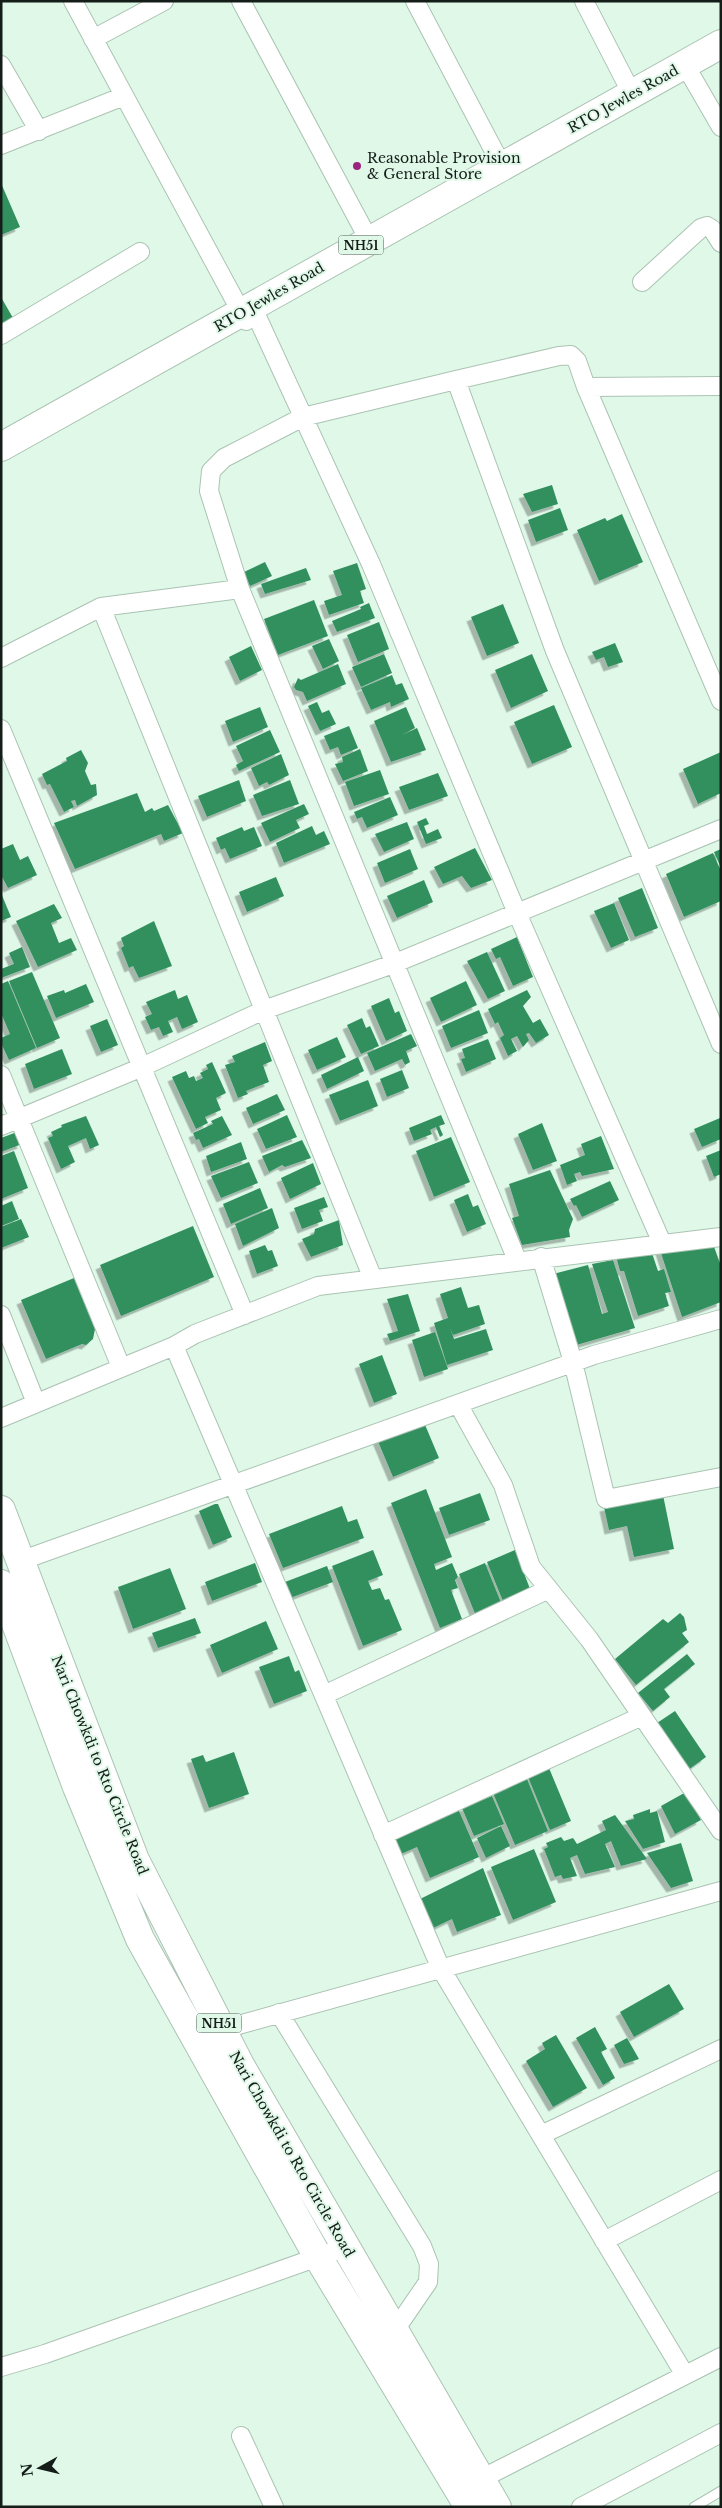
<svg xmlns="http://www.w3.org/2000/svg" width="722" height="2508" viewBox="0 0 722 2508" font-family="'Libre Baskerville',serif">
	<defs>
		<filter id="shadow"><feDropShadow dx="-4.5" dy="4.5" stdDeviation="0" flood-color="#0004"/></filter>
	</defs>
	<rect width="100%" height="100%" fill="#dff8e8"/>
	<!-- building -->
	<path fill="#31905f" filter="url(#shadow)" d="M1,183l19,44 -19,8z
		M1,297l12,21 -12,6z
		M552,485l6,19 -26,8 -9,-18z
		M560,508l8,22 -32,12 -8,-22z
		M622,514l21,48 -44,19 -22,-51 28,-12 2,3z
		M265,562l7,14 -22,10 -6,-14z
		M357,563l9,26 -6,2 4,12 -35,12 -5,-14 18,-6 -9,-24z
		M306,568l5,12 -46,14 -4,-10z
		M314,600l14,36 -50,19 -14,-36z
		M369,603l6,15 -38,14 -5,-11 29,-12 -1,-2z
		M503,604l16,39 -32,13 -16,-39z
		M379,622l10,27 -31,13 -11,-27z
		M329,639l10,22 -16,8 -11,-23z
		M615,643l8,19 -15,5 -4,-10 -8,3 -4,-8z
		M251,646l11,24 -22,11 -11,-24z
		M384,654l8,19 -31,14 -9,-20z
		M532,654l16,37 -37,17 -16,-38z
		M338,664l8,20 -39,17 -4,-9 -7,-2 -2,-3 4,-9 3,2z
		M392,675l4,10 6,-2 7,16 -18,8 -1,-5 -19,8 -10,-22z
		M317,702l5,11 7,-3 7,14 -16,7 -12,-25z
		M554,705l18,42 -40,17 -18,-42z
		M260,707l8,20 -35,15 -8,-21z
		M406,707l9,21 -13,7 15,-7 9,22 -35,12 -17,-41z
		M349,726l9,22 -17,7 -3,-8 -8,3 -6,-14z
		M270,730l10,22 -41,19 -3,-6 7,-4 -7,-15z
		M360,749l8,22 -25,10 -8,-17 8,-2 -1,-5z
		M81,750l7,13 -3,8 6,14 5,-1 1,11 -20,11 -2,-6 -4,1 3,6 -10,5 -14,-28 -3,1 -5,-11 25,-13 -1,-3z
		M721,752v41l-23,11 -15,-35z
		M281,754l8,21 -20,10 -2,-3 -8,4 -8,-18z
		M380,770l9,24 -35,12 -9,-24z
		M438,773l10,23 -39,14 -10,-23z
		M239,780l7,21 -39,16 -9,-21z
		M290,780l9,24 -37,12 -9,-21z
		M137,793l8,19 7,-4 2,3 14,-6 15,28 -19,8 -3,-7 -86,35 -21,-46z
		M390,797l8,18 -31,13 -5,-11 -5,2 -3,-7z
		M304,804l5,10 -13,6 4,8 -30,14 -9,-19z
		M426,818l3,6 -5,2 3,8 11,-5 4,9 -16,6 -9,-22z
		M407,822l7,17 -30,13 -9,-18z
		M312,826l4,9 8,-4 6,13 -46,19 -8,-20z
		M242,827l2,4 10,-4 8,19 -32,13 -5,-11 -4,2 -5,-12z
		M13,844l7,16 8,-4 9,19 -29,13 -7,-13v-26z
		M475,848l17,32 -21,8 -9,-12 -19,8 -9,-17z
		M410,849l8,20 -33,14 -8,-20z
		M721,849v19l-7,-16z
		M713,853l8,18v30l-37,16 -18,-43z
		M276,877l8,19 -37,16 -8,-20z
		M424,880l9,22 -36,16 -10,-22z
		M642,888l16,40 -23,9 -17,-39z
		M1,893l10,24 -10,4z
		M614,903l15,37 -18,8 -17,-37z
		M54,904l8,14 -11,5 8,20 12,-5 6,12 -39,17 -22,-46z
		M154,921l18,45 -33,12 -6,-12 -4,2 -8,-20 3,-2 -3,-8z
		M517,937l16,40 -20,9 -13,-29 -4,2 -5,-10z
		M22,947l8,20 -29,11v-9l13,-5 -5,-11z
		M487,952l18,39 -17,8 -21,-38z
		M32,972l28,66 -23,10 -28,-67z
		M8,981l28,67 -27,12 -8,-17v-5l9,-4 -9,-21v-29z
		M466,981l11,24 -36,17 -11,-24z
		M86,984l8,18 -38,16 -9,-22 17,-6 1,3z
		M175,990l3,9 9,-4 11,27 -16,7 -5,-12 -9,4 5,11 -10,4 -4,-9 -8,3 -6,-13 7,-3 -6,-12z
		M527,990l4,7 -8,9 10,17 7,-4 9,16 -13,8 -7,-10 -3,1 3,6 -6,7 -6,-11 -6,3 6,12 -9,5 -8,-18 4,-3 -6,-13 -3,2 -7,-15z
		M389,998l6,15 4,-2 8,20 -21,10 -15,-35z
		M479,1010l9,23 -37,15 -9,-22z
		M362,1018l4,10 4,-2 9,20 -18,8 -14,-29z
		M107,1019l11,26 -17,7 -11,-26z
		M411,1034l6,12 -11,5 4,11 -5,3 -3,-6 -27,12 -8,-18z
		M337,1037l9,20 -29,13 -9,-20z
		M488,1039l8,20 -30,13 -5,-13 4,-1 -3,-9z
		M265,1042l7,19 -9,4 6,17 -23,9 2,3 -10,4 -13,-33 10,-3 -3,-6z
		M62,1049l10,25 -38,15 -9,-25z
		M358,1057l6,14 -37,18 -6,-14z
		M212,1062l14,31 -10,5 5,12 -16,7 3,6 -12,6 -24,-52 14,-6 3,7 5,-2 2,5 7,-3 -3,-5 8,-4 -2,-4z
		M402,1070l7,18 -22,9 -7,-18z
		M368,1080l10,26 -38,15 -11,-26z
		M277,1094l8,16 -32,14 -7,-16z
		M287,1115l10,22 -31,12 -9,-20z
		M441,1115l4,9 -6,2 4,9 -3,2 -4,-10 -6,3 2,4 -18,7 -5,-13z
		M86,1116l13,29 -9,4 -4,-11 -18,8 7,16 -14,7 -13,-31 5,-2 -2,-4 11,-5 -1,-2z
		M222,1116l10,19 -29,13 -4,-9 -3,1 -3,-7 20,-9 -2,-3z
		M720,1118l1,21 -19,8 -8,-18z
		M542,1123l15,38 -24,9 -15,-36z
		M17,1132l5,12 -21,8v-14z
		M601,1136l13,33 -32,7 -2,-4 -6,2 3,7 -10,4 -7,-20 25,-10 -4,-11z
		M451,1137l19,45 -36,15 -18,-46z
		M302,1140l9,18 -26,9 -3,-2 -13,7 -7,-16z
		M241,1142l6,17 -36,13 -5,-16z
		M721,1150v24l-7,3 -8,-21z
		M14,1151l14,37 -27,11v-43z
		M249,1162l9,21 -37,15 -10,-22z
		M313,1163l8,21 -31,15 -9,-21z
		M550,1170l23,49 -4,11 1,7 -48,8 -10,-27 7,-2 -10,-32z
		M610,1181l9,19 -37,17 -6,-12 -2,1 -4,-7z
		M260,1188l8,20 -37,16 -8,-20z
		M468,1194l5,13 5,-2 8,19 -19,8 -13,-32z
		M324,1197l4,10 -9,3 4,11 -21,8 -8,-21z
		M12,1201l7,18 -18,7v-20z
		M272,1208l7,20 -36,18 -8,-22z
		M21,1219l8,18 -28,11v-21z
		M339,1220l4,25 -32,12 -9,-18 12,-5 1,-5z
		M193,1226l21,51 -93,39 -21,-51z
		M713,1244l8,22v36l-39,15 -22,-67z
		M265,1245l3,6 4,-1 6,16 -21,8 -8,-23z
		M651,1250l7,21 6,-2 7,23 -6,1 4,13 -31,10 -14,-45h-4l-4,-15z
		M613,1260l22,68 -62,18 -20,-72 35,-9 14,49 6,-2 -16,-48z
		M74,1278l21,51 -2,10 -7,6 -4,-1 -36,15 -25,-59z
		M461,1287l7,21 11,-3 6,19 -32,11 -3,-7 4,11 32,-10 7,21 -46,15 -13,-42 14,-5 -8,-24z
		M408,1294l12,37 -30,10 -3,-7 11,-3 -11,-32z
		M435,1332l13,37 -24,8 -12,-37z
		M382,1355l15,39 -23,9 -15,-39z
		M423,1420l16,38 -46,19 -16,-38z
		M426,1489l26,68 -18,7 2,6 16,-7 6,14 -3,3 3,8 -7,2 11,29 -22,9 -49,-125z
		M480,1493l10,27 -41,15 -10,-27z
		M663,1495l11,54 -40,8 -7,-31 -18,4 -5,-23z
		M215,1504h3l14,33 -19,8 -14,-34z
		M342,1506l6,16 9,-3 7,19 -81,30 -14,-34z
		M373,1550l10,25 -15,6 4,9 8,-2 5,12 4,-1 13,31 -39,16 -31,-80z
		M515,1550l17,44 -27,12 -18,-44z
		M255,1563l7,19 -50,19 -7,-19z
		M485,1563l17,42 -26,11 -17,-42z
		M327,1566l6,16 -43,16 -5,-16z
		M170,1568l16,41 -53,20 -15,-42z
		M680,1613l4,4 3,13 -5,3 7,9 -53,43 -21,-26 48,-40 5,4z
		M195,1618l6,15 -43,15 -6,-15z
		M266,1621l12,28 -56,24 -12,-28z
		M687,1654l8,10 -31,25 6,8 -17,14 -15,-18z
		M289,1656l6,16 4,-2 8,21 -33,13 -15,-37z
		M675,1711l31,46 -18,13 -31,-47z
		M234,1752l15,42 -40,14 -18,-49 12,-4 3,7z
		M549,1768l22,53 -21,9 -22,-53z
		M527,1779l21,52 -33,14 -22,-52z
		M686,1792l15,28 -26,14 -14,-28z
		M492,1796l12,28 -30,12 -12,-28z
		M456,1804l23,53 -49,21 -13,-31 -16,7 -10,-21z
		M650,1809v4l7,-2 8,31 -22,7 -18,-28 9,-2 -1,-4z
		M615,1815l32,44 -26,7 -10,-25 -6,3 10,23 -30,7 -8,-19 -7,3 7,18 -14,3 -2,-4 -6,2 -11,-28 4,-2 -2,-4 15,-6 3,4 9,-3 4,6 29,-14 -4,-9z
		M501,1826l9,20 -24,12 -9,-20z
		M681,1843l12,38 -22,7 -24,-35z
		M534,1849l22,53 -43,18 -22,-53z
		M483,1868l18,47 -44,17 -5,-13 -21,10 -13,-29z
		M669,1984l15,25 -50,28 -14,-25z
		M595,2027l12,22 -6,3 14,26 -12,7 -27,-47z
		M556,2035l31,53 -34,19 -27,-46 19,-12 -3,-6z
		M627,2038l12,21 -15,5 -10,-19z"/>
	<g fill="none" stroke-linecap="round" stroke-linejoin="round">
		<defs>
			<path id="lane" d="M694,2507l27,-16"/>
			<path id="street" d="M73,1l173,320
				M241,1l128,239
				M415,1l87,165
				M584,1l48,93
				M93,39l71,-38
				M1,65l38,66
				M692,77l29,50
				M1,145l123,-49
				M642,282l59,-54 6,-2 5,3 9,14
				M252,306l119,258 146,349 145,330
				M1,335l139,-83
				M456,380l103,-24 12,-1 6,6 9,26
				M721,386l-135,1 135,314
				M240,589l-31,-98 2,-20 13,-13 79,-41 153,-37 99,271 166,393
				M101,607l139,-18 277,671
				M1,658l100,-51 272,672
				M1,729l244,586
				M1,1075l120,292
				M1,1126l139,-58 124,-58 129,-46 328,-135
				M541,1257l32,105 33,137 115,-22
				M1,1315l35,88
				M174,1346l267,623 244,406
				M458,1404l45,81 28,82 58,72 132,192
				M1,1418l173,-72 21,-12 123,-48 403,-49
				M20,1561l574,-206 127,-36
				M324,1695l225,-106
				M383,1835l259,-119
				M279,2013l143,233 7,18 -1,18 -33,48
				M213,2032l508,-141
				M541,2135l180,-86
				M604,2241l117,-61
				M1,2367l44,-13 301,-107
				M241,2436l33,71
				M481,2479l240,-122
				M581,2507l140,-74"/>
			<path id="highway" d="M1,447l720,-403
				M1,1510l134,350 105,205 257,442
				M1,1584l76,203 63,152 178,318 151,250"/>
		</defs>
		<!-- lane casing -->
		<use href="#lane" stroke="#abc3b3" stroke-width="11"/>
		<!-- street casing -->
		<use href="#street" stroke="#abc3b3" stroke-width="20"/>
		<!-- highway casing -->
		<use href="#highway" stroke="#abc3b3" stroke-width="30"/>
		<!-- lane -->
		<use href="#lane" stroke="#fff" stroke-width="9"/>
		<!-- street -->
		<use href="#street" stroke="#fff" stroke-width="18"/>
		<!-- highway -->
		<use href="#highway" stroke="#fff" stroke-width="28"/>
	</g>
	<!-- markers -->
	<circle fill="#9b247f" stroke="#dff8e8" stroke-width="2" cx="357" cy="166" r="5"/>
	<g text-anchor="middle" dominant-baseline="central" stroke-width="4" stroke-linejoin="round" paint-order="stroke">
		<!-- shield labels -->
		<g fill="#dff8e8" stroke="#525f56" stroke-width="1">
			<rect x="338.5" y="235.5" width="45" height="19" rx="4"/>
			<rect x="196.5" y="2013.5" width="45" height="19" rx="4"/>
		</g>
		<g font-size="12" font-weight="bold" fill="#151d18">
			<text x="361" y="245">NH51</text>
			<text x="219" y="2023">NH51</text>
		</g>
		<!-- street labels -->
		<g font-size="14" fill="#151d18" stroke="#dff8e8">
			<text transform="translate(623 99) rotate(-29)">RTO Jewles Road</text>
			<text transform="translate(269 297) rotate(-30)">RTO Jewles Road</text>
			<text transform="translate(100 1765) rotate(68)">Nari Chowkdi to Rto Circle Road</text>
			<text transform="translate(292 2154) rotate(60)">Nari Chowkdi to Rto Circle Road</text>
		</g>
		<!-- poi labels -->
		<g font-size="14" fill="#151d18" stroke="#dff8e8" text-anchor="start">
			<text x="367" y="158">Reasonable Provision<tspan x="367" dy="16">&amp; General Store</tspan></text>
		</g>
	</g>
	<!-- border -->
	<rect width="722" height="2508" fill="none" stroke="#151d18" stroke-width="5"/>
	<!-- north arrow -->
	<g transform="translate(40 2468) rotate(262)" stroke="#dff8e8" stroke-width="4" paint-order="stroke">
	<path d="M0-4L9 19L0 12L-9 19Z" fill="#151d18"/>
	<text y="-8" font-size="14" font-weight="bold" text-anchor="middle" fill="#151d18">N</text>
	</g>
</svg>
